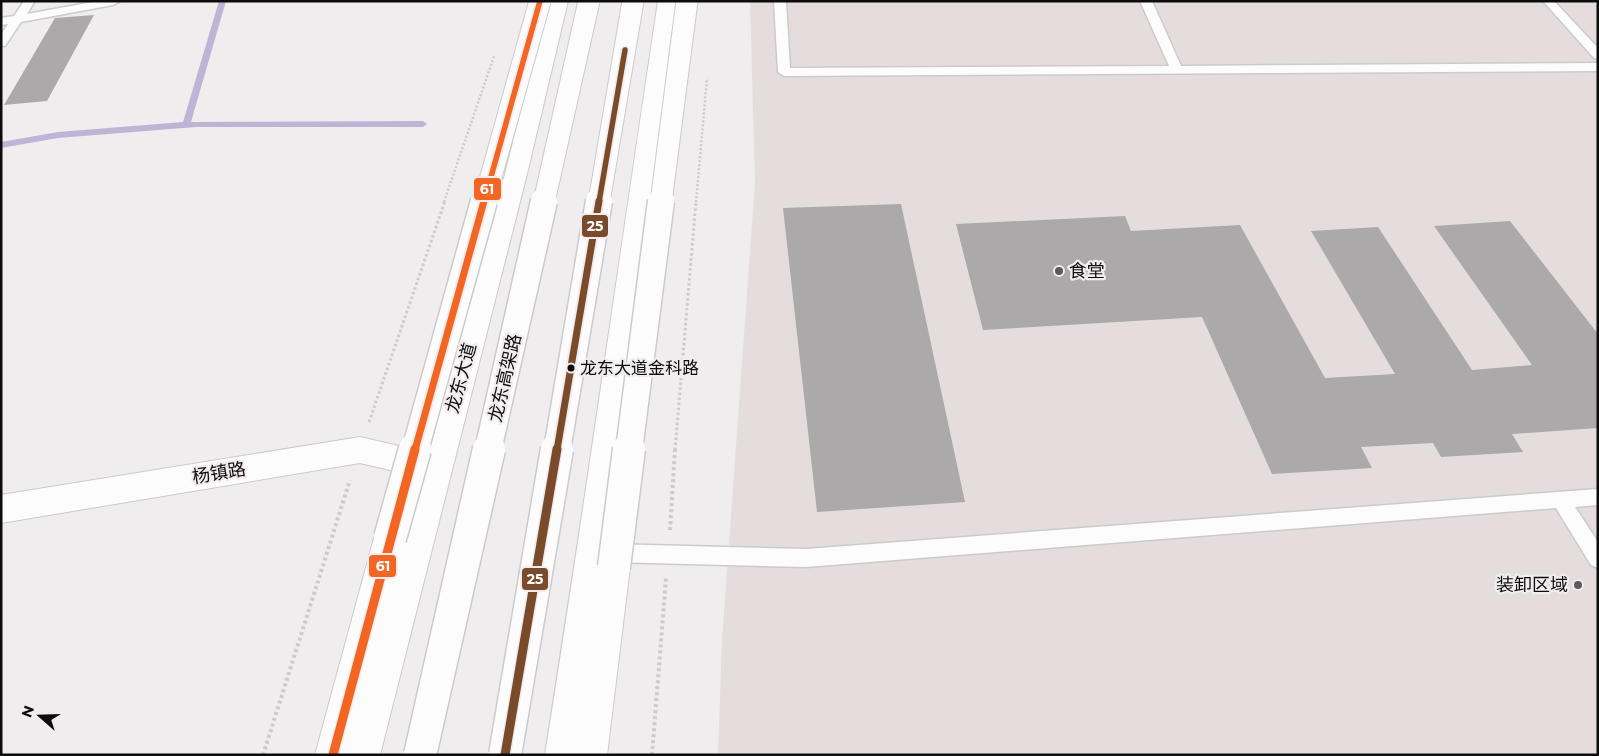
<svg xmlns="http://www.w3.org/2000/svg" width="1599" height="756" viewBox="0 0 1599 756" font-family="Montserrat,'Noto Sans SC',sans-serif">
	<rect width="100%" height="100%" fill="#f0edee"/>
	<!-- built -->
	<path fill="#e5dcde" d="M750,1h842l6,6v748h-880l4,-114 33,-459z"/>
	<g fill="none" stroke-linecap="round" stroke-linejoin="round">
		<!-- stream -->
		<path fill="#beb4d6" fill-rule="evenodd" d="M219,1h7l-35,121 232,-1 4,3 -4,3h-227l-138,11 -57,10v-6l57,-10 125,-10z"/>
	</g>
	<!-- building -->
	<path fill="#aba9aa" d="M94,15l-47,86 -43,4 51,-87z
		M901,204l64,298 -148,10 -34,-304z
		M1125,216l6,15 109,-6 85,153 70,-4 -84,-143 67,-4 94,143 60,-5 -98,-139 76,-5 88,113v94l-86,6 11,18 -82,5 -8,-14 -72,4 11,21 -100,6 -70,-157 -219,13 -27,-106z"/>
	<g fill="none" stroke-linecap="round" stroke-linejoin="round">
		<defs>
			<path id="lane" d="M24,1h11l-8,13 71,-13 21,1 -6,3 -92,17 -16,24h-4v-12l7,-10 -7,1v-7l13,-2z
				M774,1h12l4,67 379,-2 -29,-65h12l29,65 417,-3v8l-814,5 -6,-4z
				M1543,1h11l44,47v11l-4,-1z
				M1598,489v16l-23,2 23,35v26l-7,-3 -35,-57 -750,59 -196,-5 -7,-3 -2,-6 2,-6 7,-3 196,5z"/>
			<path id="street" d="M360,437l73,17 10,4 5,9 -5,9 -10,4 -73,-17 -359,60v-28z"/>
			<path id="primary" d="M548,1h20l-41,173 -147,581h-36l161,-581z
				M658,1h20c-33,251 -63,503 -97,754h-36c40,-251 75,-503 113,-754z"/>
			<path id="highway" d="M390,524l11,4 5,10 -55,217h-36l59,-217 5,-10z
				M614,552l11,4 5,11 -23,188h-36l27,-188 5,-11z"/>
		</defs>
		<!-- lane casing -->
		<use href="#lane" stroke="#cccacb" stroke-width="3"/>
		<!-- street casing -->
		<use href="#street" stroke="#cccacb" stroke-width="2"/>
		<!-- primary casing -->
		<use href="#primary" stroke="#cccacb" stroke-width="2"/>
		<!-- highway casing -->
		<use href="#highway" stroke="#cccacb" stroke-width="2"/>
		<!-- path-far2 -->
		<path stroke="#cccbcb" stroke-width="2.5" stroke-dasharray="2 2" stroke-linecap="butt" d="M444,202l50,-146
			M696,202l11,-124"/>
		<!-- path-far1 -->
		<path stroke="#cccbcb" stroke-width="3" stroke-dasharray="2.5 2.5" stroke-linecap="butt" d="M369,422l76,-221
			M675,450l21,-249"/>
		<!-- path -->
		<path stroke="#cccbcb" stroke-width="4" stroke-dasharray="3 3" stroke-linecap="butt" d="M670,530l5,-81
			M263,755l87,-275
			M652,755l14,-177"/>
		<!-- lane -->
		<use href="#lane" fill="#fdfcfc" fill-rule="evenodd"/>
		<!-- street -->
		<use href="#street" fill="#fdfcfc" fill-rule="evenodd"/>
		<!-- primary -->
		<use href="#primary" fill="#fdfcfc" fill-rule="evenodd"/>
		<!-- highway -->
		<use href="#highway" fill="#fdfcfc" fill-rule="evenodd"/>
		<defs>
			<path id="highway-bridge-far2" d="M484,202l56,-201
				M544,202l45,-201
				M599,202l34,-201
				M661,202l26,-201"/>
			<path id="highway-bridge-far1" d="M415,450l69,-249
				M488,450l56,-249
				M557,450l42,-249
				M629,450l32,-249"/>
			<path id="highway-bridge" d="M390,538l25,-89
				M614,567l15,-118
				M420,755l69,-306
				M505,755l52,-306"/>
		</defs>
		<!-- highway-bridge-far2 casing -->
		<use href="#highway-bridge-far2" stroke="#cccacb" stroke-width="23" stroke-linecap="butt"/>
		<!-- highway-bridge-far1 casing -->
		<use href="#highway-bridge-far1" stroke="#cccacb" stroke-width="29" stroke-linecap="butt"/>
		<!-- highway-bridge casing -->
		<use href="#highway-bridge" stroke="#cccacb" stroke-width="35" stroke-linecap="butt"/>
		<!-- highway-bridge-far2 -->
		<use href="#highway-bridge-far2" stroke="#fdfcfc" stroke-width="21"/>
		<!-- highway-bridge-far1 -->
		<use href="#highway-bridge-far1" stroke="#fdfcfc" stroke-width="26"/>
		<!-- highway-bridge -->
		<use href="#highway-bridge" stroke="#fdfcfc" stroke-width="32"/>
		<defs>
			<path id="bus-1-far2" d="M484,202l56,-201"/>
			<path id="bus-1-far1" d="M415,450l69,-249"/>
			<path id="bus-1" d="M333,755l82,-306"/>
			<path id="bus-2-far2" d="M599,202l26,-152"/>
			<path id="bus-2-far1" d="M557,450l42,-249"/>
			<path id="bus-2" d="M505,755l52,-306"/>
		</defs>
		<!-- bus-1-far2 casing -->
		<use href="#bus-1-far2" stroke="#f1eced" stroke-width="9"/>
		<!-- bus-1-far1 casing -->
		<use href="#bus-1-far1" stroke="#f1eced" stroke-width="11"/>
		<!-- bus-1 casing -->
		<use href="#bus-1" stroke="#f1eced" stroke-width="12"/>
		<!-- bus-2-far2 casing -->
		<use href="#bus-2-far2" stroke="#f1eced" stroke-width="9"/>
		<!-- bus-2-far1 casing -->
		<use href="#bus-2-far1" stroke="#f1eced" stroke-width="11"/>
		<!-- bus-2 casing -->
		<use href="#bus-2" stroke="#f1eced" stroke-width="12"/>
		<!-- bus-1-far2 -->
		<use href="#bus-1-far2" stroke="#f26522" stroke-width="5.5"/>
		<!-- bus-1-far1 -->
		<use href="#bus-1-far1" stroke="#f26522" stroke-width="7"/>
		<!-- bus-1 -->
		<use href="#bus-1" stroke="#f26522" stroke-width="9"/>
		<!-- bus-2-far2 -->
		<use href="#bus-2-far2" stroke="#7a4b2a" stroke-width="5.5"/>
		<!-- bus-2-far1 -->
		<use href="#bus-2-far1" stroke="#7a4b2a" stroke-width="7"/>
		<!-- bus-2 -->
		<use href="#bus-2" stroke="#7a4b2a" stroke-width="9"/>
	</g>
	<!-- markers -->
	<g fill="#5c5b5b" stroke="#f1eced" stroke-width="2">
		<circle cx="1059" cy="271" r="5"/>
		<circle cx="1578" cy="585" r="5"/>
	</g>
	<circle fill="#0d0c0c" stroke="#f1eced" stroke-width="2" cx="571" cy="368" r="4.5"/>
	<g text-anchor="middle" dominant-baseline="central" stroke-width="4.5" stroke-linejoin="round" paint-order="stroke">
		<!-- bus labels -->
		<g font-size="17" fill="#0d0c0c" stroke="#f1eced" text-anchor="start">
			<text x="580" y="368">龙东大道金科路</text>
		</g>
		<!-- poi labels -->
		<g font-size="18" fill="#0d0c0c" stroke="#f1eced" text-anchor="start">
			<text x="1069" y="271">食堂</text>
			<text x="1568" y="585" text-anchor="end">装卸区域</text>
		</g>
		<!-- street labels -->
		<g font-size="18" fill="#0d0c0c" stroke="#f1eced">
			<text transform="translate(461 378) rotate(-75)">龙东大道</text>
			<text transform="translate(505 378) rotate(-77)">龙东高架路</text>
			<text transform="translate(219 473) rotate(-9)">杨镇路</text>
		</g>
	</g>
	<g stroke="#f1eced" stroke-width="2">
		<rect x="473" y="177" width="29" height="24" rx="5" fill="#f26522"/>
		<rect x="581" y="214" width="28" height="24" rx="5" fill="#7a4b2a"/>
		<rect x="368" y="554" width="29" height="24" rx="5" fill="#f26522"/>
		<rect x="521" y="567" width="28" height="24" rx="5" fill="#7a4b2a"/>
	</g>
	<g font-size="14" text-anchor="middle" font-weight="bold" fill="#fff">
		<text x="487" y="194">61</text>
		<text x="595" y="231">25</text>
		<text x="383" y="571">61</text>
		<text x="535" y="584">25</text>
	</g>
	<!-- border -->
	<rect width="1599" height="756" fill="none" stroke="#0d0c0c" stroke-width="5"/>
	<!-- north arrow -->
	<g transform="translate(40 716) rotate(290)" stroke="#f1eced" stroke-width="4" paint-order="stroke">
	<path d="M0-4L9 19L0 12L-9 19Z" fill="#0d0c0c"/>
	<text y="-8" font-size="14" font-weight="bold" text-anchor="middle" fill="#0d0c0c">N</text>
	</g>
</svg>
